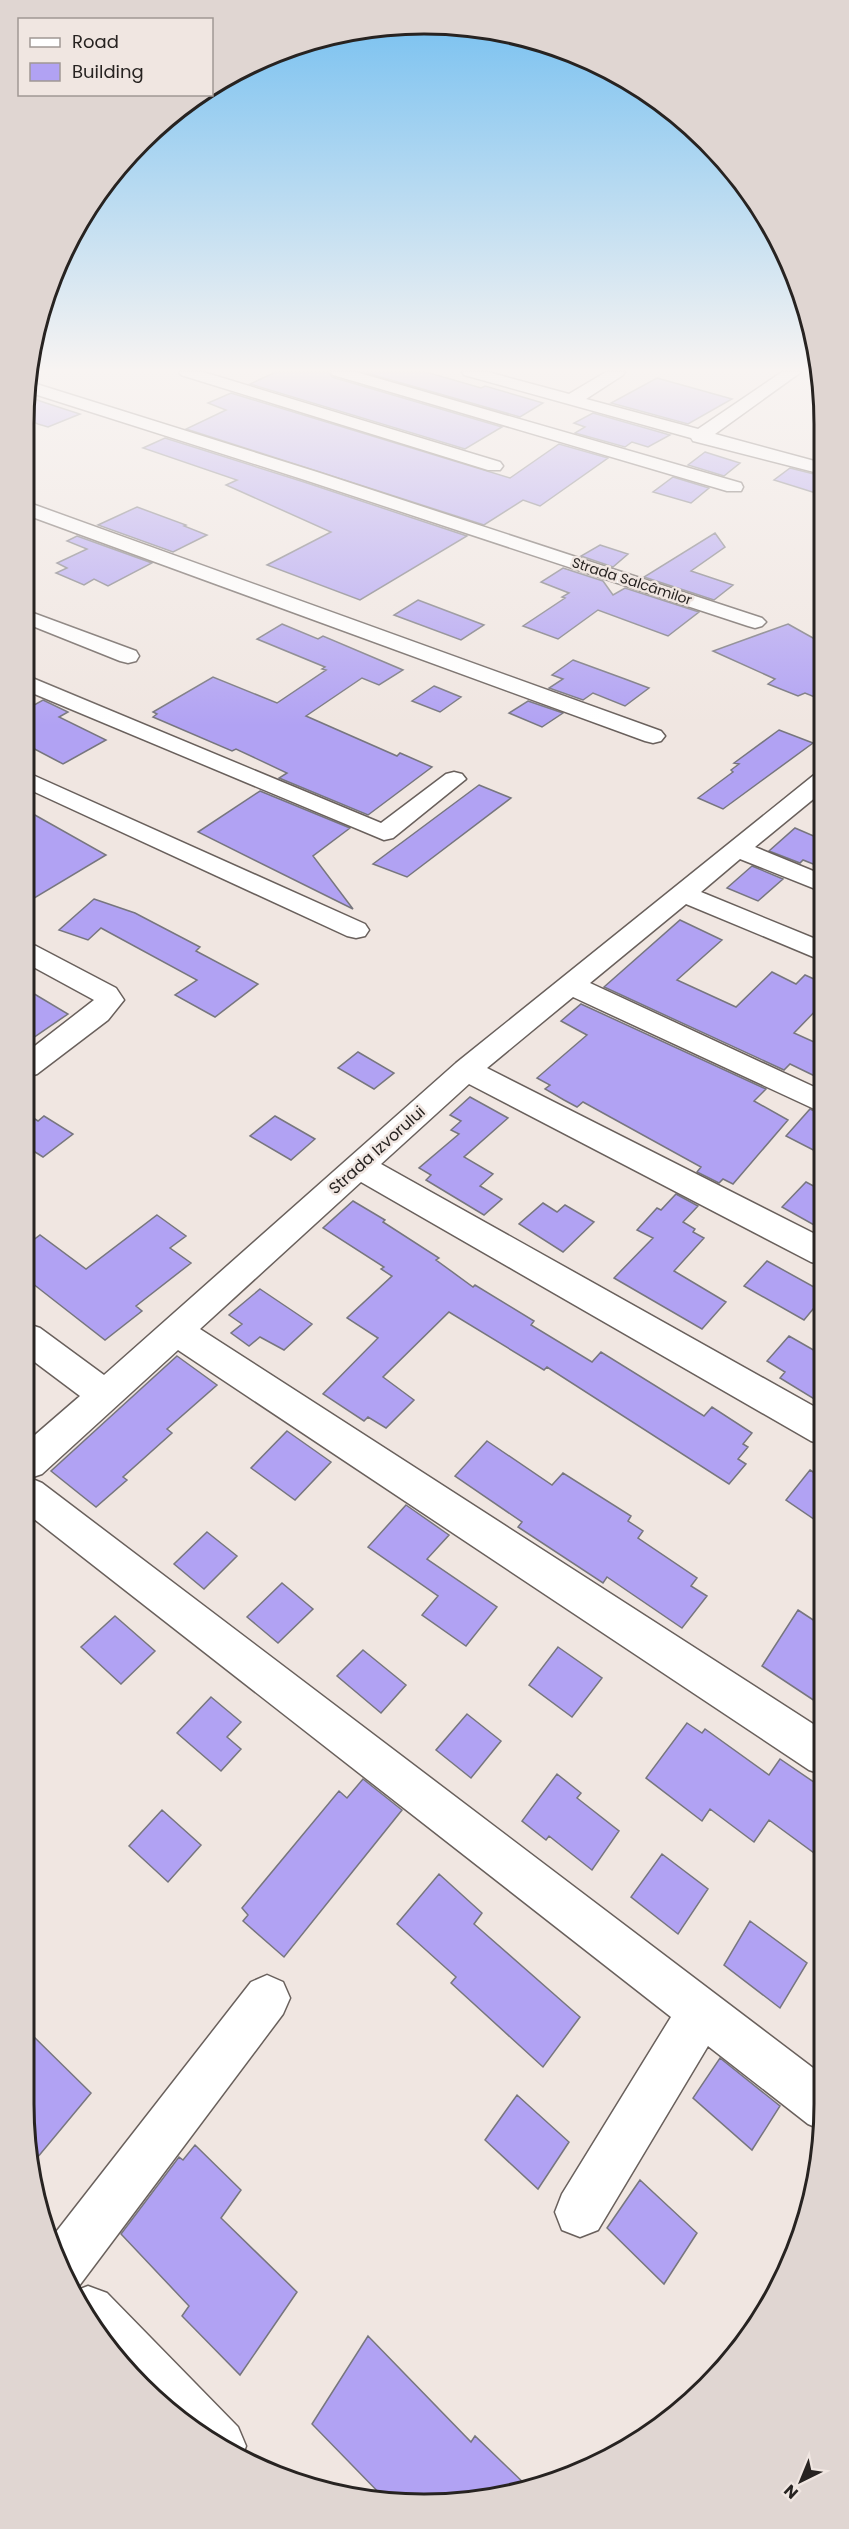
<svg xmlns="http://www.w3.org/2000/svg" width="849" height="2529" viewBox="0 0 849 2529" font-family="Poppins,sans-serif">
	<rect width="100%" height="100%" fill="#f0e6e1"/>
	<!-- building -->
	<path fill="#b1a2f3" stroke="#77767e" stroke-width="1.5" d="M276,372h53l3,5 170,50 -37,22 -215,-65z
		M363,372h63l55,16 4,-2 58,17 -23,14z
		M657,378l75,21 -44,25 -77,-21z
		M231,393l279,85 49,-34 49,14 -68,48 -17,-6 -39,25 -298,-96 40,-19 -18,-7z
		M28,397l24,8 28,9 -32,13 -10,-3 -13,-5z
		M593,413l77,22 -22,12 -16,-5 -7,5 -50,-14 10,-6 -11,-4z
		M165,438l139,44 163,54 -107,64 -93,-35 64,-33 -105,-47 11,-5 -94,-32z
		M705,452l35,11 -16,13 -36,-11z
		M790,468l32,8v19l-48,-15z
		M673,477l36,11 -18,15 -38,-11z
		M137,507l49,18 -2,1 23,9 -34,17 -75,-27z
		M715,533l10,14 -34,24 42,14 -19,15 -70,-23z
		M77,536l75,27 -44,23 -14,-7 -10,6 -28,-12 11,-5 -10,-5 30,-14 -20,-8z
		M600,545l28,9 -15,13 -32,-11z
		M563,568l40,13 10,14 12,-7 74,24 -31,24 -70,-26 -40,29 -35,-13 42,-28 -3,-1 7,-4 -28,-11z
		M418,600l66,25 -23,15 -67,-25z
		M282,624l36,15 5,-3 80,34 -24,15 -17,-7 -56,38 91,40 3,-3 32,14 -64,48 -89,-37 8,-5 -51,-24 -4,2 -79,-34 4,-3 -4,-2 60,-35 64,26 49,-33 -4,-1 3,-2 -68,-28z
		M788,624l34,19v57l-17,-7 -7,3 -30,-12 7,-5 -62,-28z
		M573,660l52,19 24,9 -24,18 -32,-13 -10,7 -34,-12 14,-9 -11,-4z
		M434,686l27,11 -21,15 -28,-11z
		M43,700l25,12 -9,5 47,23 -43,24 -38,-20v-34z
		M528,701l35,12 -21,14 -33,-14z
		M779,730l34,13 -90,66 -25,-11 35,-26 -2,-2 8,-6 -5,-1z
		M479,785l32,13 -104,79 -34,-13z
		M260,791l90,37 -37,28 40,53 -155,-77z
		M26,810l80,45 -80,48z
		M795,828l28,12v28l-20,-8 -3,3 -31,-12z
		M752,866l31,13 -25,22 -31,-13z
		M94,899l41,14 65,34 -4,4 62,33 -43,33 -40,-22 22,-15 -96,-52 -13,12 -29,-10z
		M680,920l42,20 -45,40 59,27 36,-35 24,12 9,-9 18,8v20l-29,30 29,13v34l-33,-16 -6,6 -180,-83z
		M26,989l42,25 -41,28v-17z
		M581,1004l185,85 -12,12 34,19 -55,64 -10,-5 -4,4 -22,-11 4,-5 -118,-65 -6,5 -13,-7 -19,-11 5,-4 -13,-7 50,-43 -26,-14z
		M358,1052l36,21 -20,16 -36,-21z
		M470,1097l38,21 -44,39 29,17 -13,12 22,13 -18,16 -58,-35 5,-5 -12,-7 40,-34 -8,-4 10,-9 -11,-6z
		M810,1109l13,6v40l-37,-19z
		M27,1114l11,7 6,-5 29,18 -30,23 -16,-10z
		M275,1116l40,23 -24,21 -41,-24z
		M806,1182l17,9v39l-41,-23z
		M676,1194l22,12 -15,16 12,7 -2,3 11,6 -30,33 52,31 -24,27 -88,-51 39,-40 -16,-8 20,-22 4,2z
		M353,1201l32,19 -2,2 56,36 -3,2 37,27 2,-2 59,36 -3,4 61,37 9,-10 103,64 8,-9 40,26 -9,11 5,3 -10,12 8,5 -17,20 -182,-117 -3,3 -95,-58 -66,65 31,23 -28,28 -18,-11 -4,4 -41,-27 55,-56 -31,-20 45,-42 -11,-7 3,-2 -61,-39z
		M543,1203l14,9 8,-7 29,17 -31,30 -44,-28z
		M157,1215l29,21 -16,12 21,15 -55,43 6,5 -37,29 -77,-60v-36l12,-9 46,34z
		M767,1261l56,31v5l-19,23 -60,-34z
		M260,1289l52,35 -28,26 -24,-13 -11,9 -18,-13 11,-9 -13,-9z
		M789,1336l35,20v49l-44,-27 5,-6 -18,-11z
		M177,1356l40,29 -50,44 5,4 -49,44 4,3 -31,27 -45,-36z
		M287,1431l44,31 -36,38 -44,-32z
		M487,1441l65,44 11,-12 68,43 -3,5 15,10 -5,7 59,40 -6,8 16,10 -25,32 -75,-51 -4,6 -85,-56 4,-5 -67,-46z
		M810,1470l14,9v47l-38,-26z
		M406,1505l43,30 -22,24 70,48 -31,39 -44,-31 16,-19 -70,-49z
		M207,1532l30,24 -33,33 -30,-25z
		M282,1583l31,26 -35,34 -31,-26z
		M798,1610l26,17v80l-62,-41z
		M115,1616l40,35 -34,33 -40,-37z
		M558,1647l44,31 -30,39 -43,-32z
		M363,1650l43,35 -25,28 -44,-37z
		M211,1697l30,25 -14,15 14,12 -20,22 -44,-38z
		M467,1714l34,27 -30,37 -35,-28z
		M687,1723l15,10 3,-4 64,46 11,-16 44,30 1,72 -56,-41 -15,22 -44,-33 -8,12 -56,-43z
		M557,1774l24,19 -4,5 42,33 -27,39 -43,-34 -3,4 -24,-19z
		M363,1779l39,31 -118,147 -41,-36 5,-6 -6,-7 97,-117 8,7z
		M162,1810l39,35 -33,37 -39,-36z
		M662,1854l46,35 -30,45 -47,-37z
		M439,1874l43,39 -8,11 106,93 -37,50 -92,-84 5,-6 -59,-53z
		M750,1921l57,42 -27,45 -56,-43z
		M31,2034l60,59 -59,71 -1,-67z
		M720,2058l60,48 -28,44 -59,-52z
		M517,2095l52,47 -31,47 -53,-49z
		M195,2145l46,45 -20,28 76,74 -57,83 -58,-59 7,-10 -68,-72 58,-77 4,3z
		M640,2180l57,53 -33,51 -57,-56z
		M368,2336l103,106 4,-6 56,54 -80,14 -63,-2 -76,-78z"/>
	<g fill="none" stroke-linecap="round" stroke-linejoin="round">
		<defs>
			<path id="minor" d="M179,372h24l297,90 3,4 -3,4h-12l-307,-95z
				M331,372h25l385,111 2,4 -2,4h-14l-394,-116z
				M462,372h26l81,22 37,-22h19l-2,3 -37,24 112,30 84,-57h19l-86,62 107,29v11l-129,-33 -2,-3 -227,-63z
				M30,382l287,90 445,146 4,4 -4,4 -7,2 -7,-2 -443,-146 -277,-88z
				M24,501l637,230 4,5 -4,5 -8,2 -8,-2 -621,-227z
				M25,610l111,41 3,5 -3,5 -8,2 -8,-2 -95,-38z
				M25,675l356,148 65,-49 8,-2 8,2 4,5 -73,59 -9,2 -359,-150z
				M26,772l339,152 4,6 -4,6 -9,2 -9,-2 -321,-148z
				M822,773v19l-67,55 68,28v17l-83,-33 -39,33 122,50v19l-137,-57 -96,79 233,108v22l-250,-116 -86,71 336,170v27l-12,-3 -342,-178 -88,80 443,248v33l-13,-4 -450,-259 -161,147 624,402v44l-15,-5 -631,-420 -136,124 -12,4 12,5 783,594 -3,53 -14,-6 -100,-78 -110,184 -18,7 -18,-7 -7,-18 7,-18 109,-177 -642,-502 -1,-74 52,-45 -52,-39v-33l12,4 64,47 352,-312 358,-288z
				M26,943l10,3 80,42 8,12 -16,20 -71,54 -10,3v-25l67,-52 -68,-37z
				M267,1975l16,7 7,16 -7,16 -204,272 -5,3 -20,-32 -5,-16 202,-259z
				M88,2286l19,7 131,134 8,19 -5,14 -60,-38 -57,-53 -49,-78z"/>
		</defs>
		<!-- minor casing -->
		<use href="#minor" stroke="#69605c" stroke-width="3"/>
		<!-- minor -->
		<use href="#minor" fill="#fff" fill-rule="evenodd"/>
	</g>
	<!-- sky -->
	<linearGradient id="sky" x2="0" y2="1"><stop stop-color="#74bff0"/><stop offset="0.51" stop-color="#f8f4f2"/><stop offset="1" stop-color="#f8f4f2" stop-opacity="0"/></linearGradient>
	<rect width="849" height="726" fill="url(#sky)"/>
	<g text-anchor="middle" dominant-baseline="central" stroke-width="5" stroke-linejoin="round" paint-order="stroke">
		<!-- far-street labels -->
		<g font-size="14" fill="#272321" stroke="#f0e6e1">
			<text transform="translate(632 581) rotate(18)">Strada Salcâmilor</text>
		</g>
		<!-- street labels -->
		<g font-size="16" fill="#272321" stroke="#f0e6e1">
			<text transform="translate(377 1150) rotate(-42)">Strada Izvorului</text>
		</g>
	</g>
	<!-- crop -->
	<path d="M0 0H849V2529H0ZM424 34H424A390 390 0 0 1 814 424V2104A390 390 0 0 1 424 2494H424A390 390 0 0 1 34 2104V424A390 390 0 0 1 424 34Z" fill="#e0d6d2" fill-rule="evenodd"/>
	<path fill="none" stroke="#272321" stroke-width="3" d="M424 34H424A390 390 0 0 1 814 424V2104A390 390 0 0 1 424 2494H424A390 390 0 0 1 34 2104V424A390 390 0 0 1 424 34Z"/>
	<!-- legend -->
	<rect x="18" y="18" width="195" height="78" fill="#f0e6e1" stroke="#a09894" stroke-width="1.5"/>
	<rect x="30" y="38" width="30" height="9" fill="#ffffff" stroke="#a09894" stroke-width="1.5"/>
	<text x="72" y="48" font-size="18" fill="#272321">Road</text>
	<rect x="30" y="63" width="30" height="18" fill="#b1a2f3" stroke="#a09894" stroke-width="1.5"/>
	<text x="72" y="78" font-size="18" fill="#272321">Building</text>
	<!-- north arrow -->
	<g transform="translate(801 2481) rotate(223)" stroke="#f0e6e1" stroke-width="4.5" paint-order="stroke">
	<path d="M0-4.5L10 22L0 15L-10 22Z" fill="#272321"/>
	<text y="-9" font-size="16" font-weight="bold" text-anchor="middle" fill="#272321">N</text>
	</g>
</svg>
